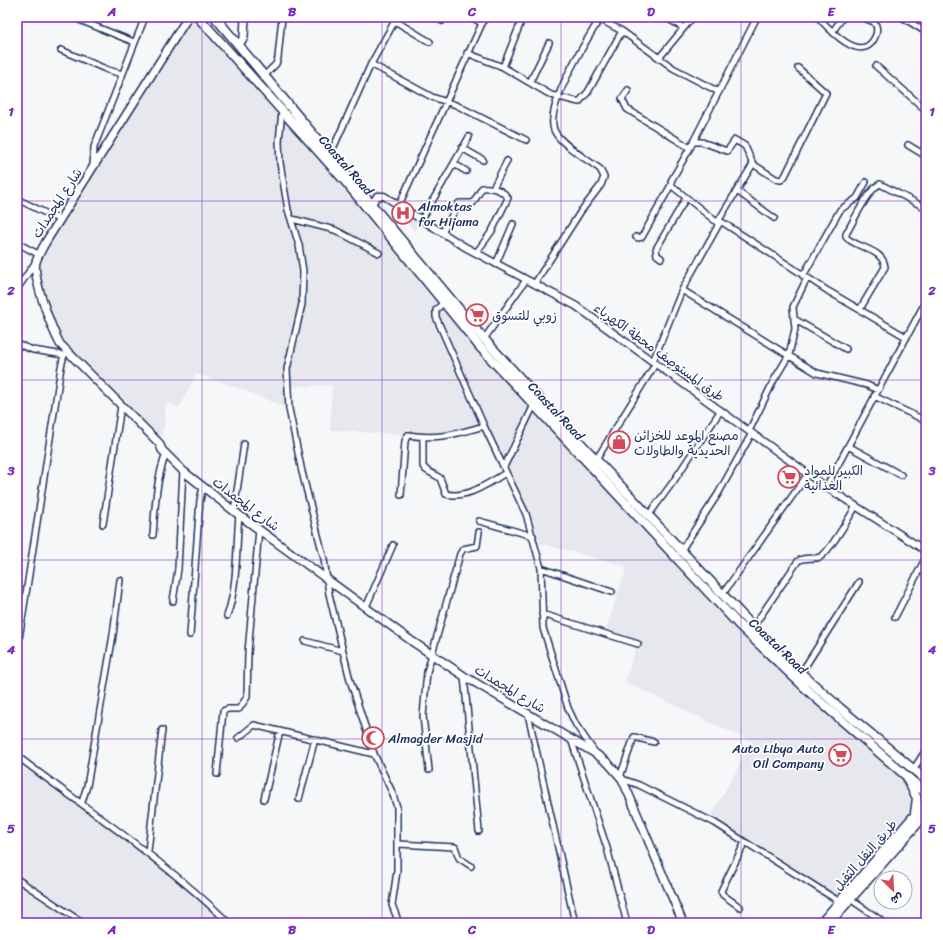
<svg xmlns="http://www.w3.org/2000/svg" width="943" height="940" viewBox="0 0 943 940" font-family="Sriracha,'Playpen Sans Arabic',sans-serif">
	<rect width="100%" height="100%" fill="#f6f7f9"/>
	<filter id="ink" filterUnits="userSpaceOnUse"><feTurbulence type="fractalNoise" baseFrequency=".025" numOctaves="2"/><feDisplacementMap in="SourceGraphic" scale="8" xChannelSelector="R" yChannelSelector="G"/><feConvolveMatrix kernelMatrix="1 2 1 2 8 2 1 2 1" color-interpolation-filters="sRGB"/></filter>
	<g filter="url(#ink)">
		<path fill="#e6e8ee" d="M 188,17 L 198,17 L 453,313 L 739,625 L 905,775 L 914,791 L 916,809 L 840,902 L 708,821 L 752,742 L 625,682 L 637,644 L 604,635 L 627,566 L 535,542 L 530,526 L 484,426 L 457,435 L 408,435 L 330,430 L 332,385 L 287,387 L 291,410 L 244,390 L 196,374 L 179,408 L 166,402 L 164,427 L 159,443 L 60,344 L 38,279 L 40,255 Z
			M 391,201 L 421,221 L 414,231 L 390,204 Z
			M 17,765 L 33,773 L 192,889 L 225,923 L 17,923 Z"/>
		<g fill="none" stroke-linecap="round" stroke-linejoin="round">
			<g stroke="#1b2f5e" stroke-width="8">
				<path id="minor" d="M 72,17 L 134,42
					M 435,17 L 442,21
					M 472,17 L 481,23
					M 665,17 L 684,28
					M 818,17 C 829,29 860,64 874,39 C 877,34 878,27 874,22 L 862,17
					M 902,17 L 926,32
					M 599,19 L 622,31 L 673,68 L 719,92
					M 395,21 L 430,42
					M 833,31 L 843,17
					M 61,50 L 108,70 L 122,74
					M 467,53 L 503,67 L 551,95 L 579,102 L 588,92 L 622,31
					M 659,58 L 693,17
					M 371,64 L 432,97 L 456,105 L 526,140
					M 876,66 L 926,110
					M 503,67 L 523,17
					M 265,75 L 276,64 L 278,58 L 282,17
					M 530,82 L 549,43
					M 628,90 L 622,99 L 627,109 L 690,148
					M 282,111 L 279,142 L 280,163 L 288,210 L 299,245 L 303,271 L 302,304 L 287,369 L 289,409 L 302,472 L 324,559 L 329,594 L 350,680 L 374,754 L 392,792 L 397,807 L 397,871 L 392,905 L 399,923
					M 693,142 L 702,142 L 727,151 L 735,140 L 745,146 L 753,164
					M 908,145 L 926,156
					M 462,148 L 483,160
					M 331,153 L 371,64 L 397,17
					M 454,164 L 466,171
					M 93,167 L 94,147 L 145,17
					M 493,188 L 507,161
					M 737,191 L 774,218
					M 17,199 L 60,220
					M 399,205 L 485,17
					M 292,219 L 335,230 L 379,253
					M 422,219 L 469,137
					M 717,223 L 753,164 L 776,179 L 781,180 L 785,176 L 826,93 L 798,68
					M 719,224 L 672,186 L 671,181 L 690,148 L 757,17
					M 443,231 L 459,203 L 473,203 L 482,188 C 492,187 502,189 508,198 L 492,231 L 476,253
					M 636,237 L 638,238 L 642,237 L 671,185
					M 17,243 L 40,255
					M 661,258 L 657,255 L 656,249 L 686,198
					M 496,264 L 513,224
					M 803,276 L 840,210 L 857,198 L 866,182
					M 535,283 L 581,211 L 601,185 L 604,177 L 600,169 C 588,160 562,145 555,132 C 542,109 588,38 601,17
					M 17,289 L 35,263
					M 682,290 L 817,373 L 867,385 L 878,390
					M 444,302 L 436,310 L 436,317 L 484,426 L 526,514 L 541,568 L 543,628 L 568,708 L 576,725 L 594,751
					M 860,309 L 885,267 C 883,248 855,248 846,237 L 846,234 C 853,222 869,188 880,184 L 926,208
					M 794,319 L 846,349
					M 484,339 L 526,280
					M 17,344 L 33,350 L 64,355
					M 653,361 L 682,290 L 719,224 L 722,222 L 828,291 L 906,337
					M 874,396 L 926,421
					M 749,431 L 774,380 L 789,355 L 795,329 L 793,307 L 807,278
					M 423,437 L 423,466 L 426,470 L 440,478 L 446,494 C 468,499 488,483 506,473
					M 848,446 L 901,475
					M 596,460 L 656,363
					M 504,467 L 534,405
					M 826,487 L 926,301
					M 401,495 L 405,441 L 408,435 C 438,440 456,434 484,426
					M 234,511 L 244,444
					M 648,516 L 673,482 L 721,410
					M 479,521 L 533,536
					M 103,524 L 121,406
					M 153,535 C 155,508 156,479 166,454
					M 680,552 L 718,494 L 752,433
					M 541,568 L 612,592
					M 722,595 L 808,474
					M 173,601 L 178,569 L 183,471
					M 366,607 L 393,545
					M 542,614 L 638,644
					M 227,616 C 238,585 236,548 239,515
					M 895,617 L 926,557
					M 753,627 L 798,561 C 805,556 813,560 820,557 C 829,553 850,516 856,506
					M 190,635 L 200,500 L 203,487
					M 305,641 L 343,651
					M 17,652 L 61,367 L 64,355 L 69,353
					M 801,673 L 859,582
					M 464,676 L 479,831
					M 528,714 L 575,923
					M 238,738 L 254,725 L 374,754
					M 571,739 L 607,848 L 627,923
					M 17,756 C 89,811 164,860 229,923
					M 429,770 L 423,716 L 427,672 L 460,554 L 463,549 L 477,546 L 479,532
					M 913,770 L 926,750
					M 217,774 L 223,711 L 228,709 L 239,709 L 247,697 L 248,652 L 259,529
					M 620,777 L 634,737 L 654,742
					M 622,779 L 639,785 L 715,823 L 840,902
					M 264,799 L 280,731
					M 299,799 L 315,739
					M 82,802 L 87,786 L 113,635 L 120,580
					M 398,844 L 455,847 L 459,858 L 471,866
					M 148,851 L 162,730
					M 17,879 L 83,923
					M 850,899 L 885,923
					M 740,907 L 723,895 L 721,891 L 745,842"/>
			</g>
			<g stroke="#1b2f5e" stroke-width="9">
				<path id="tertiary" d="M 372,204 L 377,196 L 384,196 L 465,247 L 576,306 L 826,487 L 926,551"/>
			</g>
			<g stroke="#1b2f5e" stroke-width="10">
				<path id="secondary" d="M 188,17 L 47,240 C 43,247 38,255 36,262 C 32,278 52,329 60,344 L 159,443 L 162,450 L 183,471 L 239,515 L 413,642 L 464,676 L 596,754 L 608,763 L 622,779 L 630,797 L 683,923
					M 239,45 L 244,37 L 245,17"/>
			</g>
			<g stroke="#1b2f5e" stroke-width="11">
				<path id="trunk" d="M 198,17 L 345,181 L 480,347 L 739,625 L 816,698 L 926,793
					M 215,17 L 484,339 L 539,399 L 772,647 L 840,708 L 926,780
					M 908,781 L 917,798 L 915,813
					M 821,923 L 926,802
					M 829,923 L 926,814"/>
			</g>
			<use href="#minor" stroke="#fff" stroke-width="5"/>
			<use href="#tertiary" stroke="#fff" stroke-width="6"/>
			<use href="#secondary" stroke="#fff" stroke-width="7"/>
			<use href="#trunk" stroke="#fff" stroke-width="8"/>
		</g>
	</g>
	<path fill="none" stroke="#7b2cbf" stroke-width="1" stroke-opacity="0.55" d="M 202,17 L 202,923M 382,17 L 382,923M 561,17 L 561,923M 741,17 L 741,923M 17,201 L 926,201M 17,380 L 926,380M 17,560 L 926,560M 17,739 L 926,739"/>
	<defs>
		<g id="hospital-ring" transform="scale(1.15)"><circle r="9.5" fill="#fff" stroke="#d1495b" stroke-width="1.5"/><path d="M-5-5h3v3.5h4V-5h3V5h-3V1.5h-4V5h-3Z" fill="#d1495b"/></g>
		<g id="supermarket-ring" transform="scale(1.15)"><circle r="9.5" fill="#fff" stroke="#d1495b" stroke-width="1.5"/><path d="M-6-5.5h2.5l.6 2H6L4.5 2H-2.5L-4.4-4H-6ZM-1.5 3.2a1.3 1.3 0 1 0 .1 0ZM3 3.2a1.3 1.3 0 1 0 .1 0Z" fill="#d1495b"/></g>
		<g id="shop-ring" transform="scale(1.15)"><circle r="9.5" fill="#fff" stroke="#d1495b" stroke-width="1.5"/><path d="M-5-2.5h2.3a2.7 3.5 0 0 1 5.4 0H5L5.5 6h-11ZM-1.5-2.5h3a1.5 2.3 0 0 0-3 0Z" fill="#d1495b"/></g>
		<g id="mosque-ring" transform="scale(1.15)"><circle r="9.5" fill="#fff" stroke="#d1495b" stroke-width="1.5"/><path d="M3.5-4.9A6 6 0 1 0 3.5 4.9A5 5 0 1 1 3.5-4.9Z" fill="#d1495b"/></g>
	</defs>
	<g fill-rule="evenodd">
		<use href="#hospital-ring" x="403" y="213"/>
		<use href="#supermarket-ring" x="477" y="315"/>
		<use href="#shop-ring" x="619" y="442"/>
		<use href="#supermarket-ring" x="789" y="477"/>
		<use href="#mosque-ring" x="373" y="738"/>
		<use href="#supermarket-ring" x="840" y="755"/>
	</g>
	<g text-anchor="middle" dominant-baseline="central" stroke-width="3.5" stroke-linejoin="round" paint-order="stroke">
		<g font-size="13" fill="#1b2f5e" stroke="#fff">
			<text transform="translate(346 165) rotate(49)">Coastal Road</text>
			<text transform="translate(57 203) rotate(-57)">شارع المجمدات</text>
			<text transform="translate(659 352) rotate(36)">طرق المستوصف محطة الكهرباء</text>
			<text transform="translate(556 411) rotate(47)">Coastal Road</text>
			<text transform="translate(246 504) rotate(37)">شارع المجمدات</text>
			<text transform="translate(778 646) rotate(44)">Coastal Road</text>
			<text transform="translate(510 689) rotate(31)">شارع المجمدات</text>
			<text transform="translate(865 855) rotate(-49)">طريق النقل الثقيل</text>
		</g>
		<g font-size="13" fill="#1b2f5e" stroke="#fff" text-anchor="start">
			<text x="418" y="206">Almoktas<tspan x="418" dy="15">for Hijama</tspan></text>
			<text x="492" y="315">زوبي للتسوق</text>
			<text x="634" y="435">مصنع الموعد للخزائن<tspan x="634" dy="15">الحديدية والطاولات</tspan></text>
			<text x="804" y="470">الكبير للمواد<tspan x="804" dy="15">الغذائية</tspan></text>
			<text x="388" y="738">Almagder Masjid</text>
			<text x="824" y="748" text-anchor="end">Auto Libya Auto<tspan x="824" dy="15">Oil Company</tspan></text>
		</g>
	</g>
	<rect width="943" height="940" fill="none" stroke="#fff" stroke-width="44"/>
	<g transform="translate(893 890) rotate(156)"><circle r="19" fill="#ffffff" stroke="#a4acbf"/>
	<path d="M0-3L7 15L0 10L-7 15Z" fill="#d1495b"/>
	<text y="-6" font-size="11" font-weight="bold" text-anchor="middle" fill="#1b2f5e">ش</text>
	</g>
	<rect x="22" y="22" width="899" height="896" fill="none" stroke="#7b2cbf" stroke-width="1.5"/>
	<g font-size="13" text-anchor="middle" font-weight="bold" fill="#7b2cbf">
		<text x="112" y="16">A</text>
		<text x="292" y="16">B</text>
		<text x="472" y="16">C</text>
		<text x="651" y="16">D</text>
		<text x="831" y="16">E</text>
		<text x="11" y="116">1</text>
		<text x="932" y="116">1</text>
		<text x="11" y="295">2</text>
		<text x="932" y="295">2</text>
		<text x="11" y="475">3</text>
		<text x="932" y="475">3</text>
		<text x="11" y="654">4</text>
		<text x="932" y="654">4</text>
		<text x="11" y="833">5</text>
		<text x="932" y="833">5</text>
		<text x="112" y="934">A</text>
		<text x="292" y="934">B</text>
		<text x="472" y="934">C</text>
		<text x="651" y="934">D</text>
		<text x="831" y="934">E</text>
	</g>
</svg>
